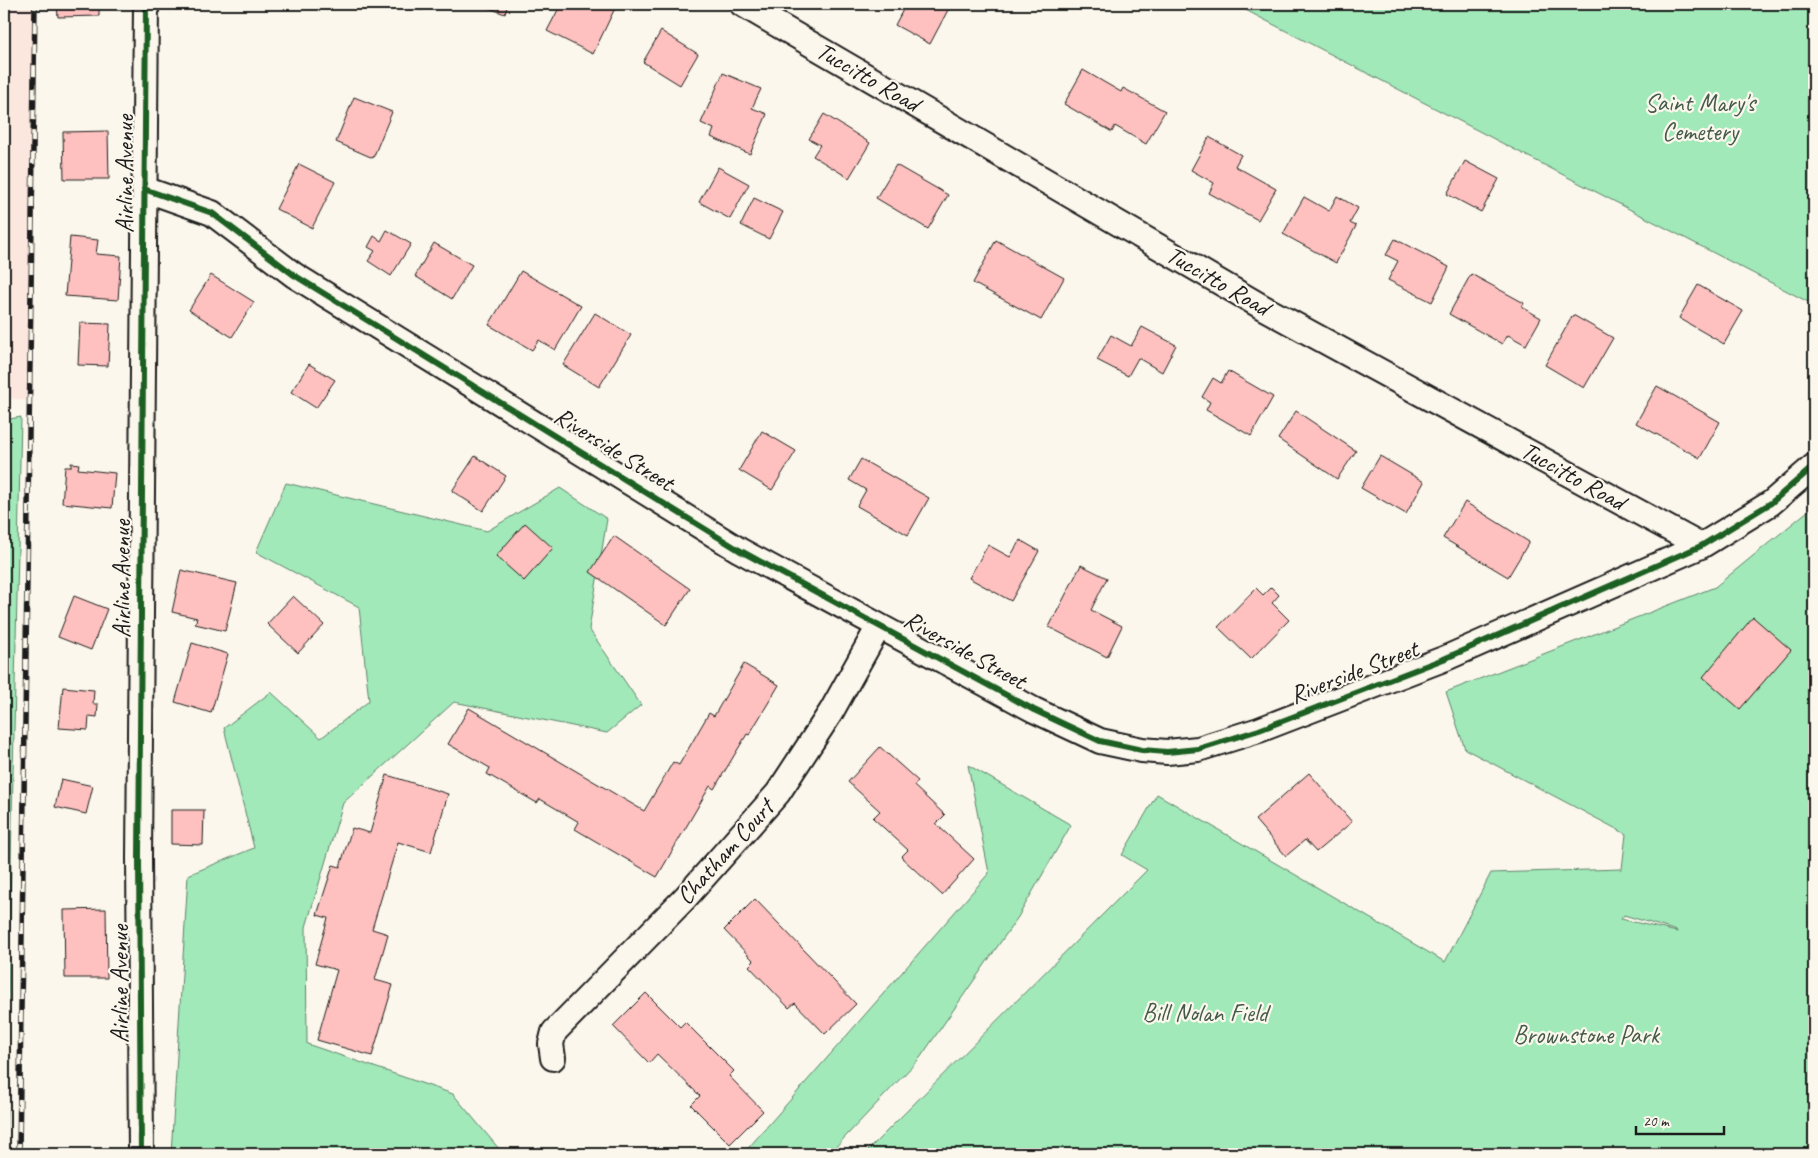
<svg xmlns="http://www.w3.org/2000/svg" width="1818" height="1158" viewBox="0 0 1818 1158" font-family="Caveat,sans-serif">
	<rect width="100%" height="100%" fill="#fbf7ec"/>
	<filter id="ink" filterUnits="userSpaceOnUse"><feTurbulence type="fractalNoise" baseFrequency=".02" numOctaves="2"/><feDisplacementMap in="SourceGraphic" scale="10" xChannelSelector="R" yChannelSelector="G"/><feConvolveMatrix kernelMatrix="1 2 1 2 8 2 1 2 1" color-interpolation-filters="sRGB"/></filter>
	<g filter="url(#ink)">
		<path fill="#fce7de" d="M 4,4 L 35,4 L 29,401 L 4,397 Z"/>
		<path fill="#a1e9b8" stroke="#5e826a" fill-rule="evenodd" d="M 1234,4 L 1814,4 L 1814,305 Z
			M 21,417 L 9,953 L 6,1154 L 4,1154 L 4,420 Z
			M 286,483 L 487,531 L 560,488 L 607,519 L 589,629 L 641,705 L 607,733 L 454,702 L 343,803 L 306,927 L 307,1044 L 453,1094 L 500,1150 L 500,1154 L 171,1154 L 188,875 L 254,848 L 224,728 L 271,692 L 321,738 L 369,701 L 359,607 L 256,552 Z
			M 1814,506 L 1814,1154 L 864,1154 L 1147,870 L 1122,855 L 1157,794 L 1445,962 L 1491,873 L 1622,869 L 1626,834 L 1465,749 L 1446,692 L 1715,587 ZM 1624,915 L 1677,931 L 1677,932 L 1621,919 Z
			M 968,765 L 1071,825 L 1018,917 L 920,1058 L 829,1154 L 743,1154 L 989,873 Z"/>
		<path fill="#fec1bf" stroke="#1c1c1c" d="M 57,4 L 99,4 L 99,16 L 58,17 Z
			M 371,4 L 426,4 L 423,10 L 371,6 Z
			M 478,4 L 508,4 L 505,14 Z
			M 561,4 L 613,4 L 616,6 L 593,54 L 547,31 Z
			M 906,4 L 942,4 L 949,8 L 930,44 L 895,25 Z
			M 661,31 L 698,54 L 680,85 L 643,62 Z
			M 1083,70 L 1121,92 L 1123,88 L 1165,111 L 1146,144 L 1115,126 L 1112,132 L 1064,104 Z
			M 723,73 L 761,89 L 752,108 L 767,114 L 750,154 L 711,137 L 714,129 L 701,123 Z
			M 354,97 L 392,112 L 373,158 L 336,142 Z
			M 824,114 L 870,143 L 849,178 L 813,156 L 820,145 L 809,139 Z
			M 108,131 L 109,179 L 64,179 L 63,132 Z
			M 1209,137 L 1241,155 L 1235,166 L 1276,189 L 1258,220 L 1209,193 L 1214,183 L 1191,170 Z
			M 1465,161 L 1499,179 L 1481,212 L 1447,194 Z
			M 299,164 L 335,182 L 312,228 L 276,209 Z
			M 896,165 L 948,195 L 928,229 L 876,198 Z
			M 718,167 L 749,184 L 730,219 L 699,202 Z
			M 1337,196 L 1358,208 L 1350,223 L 1356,226 L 1336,263 L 1283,234 L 1304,197 L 1329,211 Z
			M 754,198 L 783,212 L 769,239 L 741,225 Z
			M 387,230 L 411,244 L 391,276 L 368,261 L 375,251 L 368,247 L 374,236 L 381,241 Z
			M 70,237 L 98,240 L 96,254 L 121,256 L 118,300 L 65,296 Z
			M 1395,239 L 1449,267 L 1432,302 L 1388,280 L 1398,261 L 1386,255 Z
			M 996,240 L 1064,278 L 1041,320 L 973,283 Z
			M 434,243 L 472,265 L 452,299 L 415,276 Z
			M 521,271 L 581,306 L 555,350 L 539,340 L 532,350 L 489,325 Z
			M 1471,274 L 1524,303 L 1522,307 L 1541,318 L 1526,345 L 1508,335 L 1502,344 L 1449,314 Z
			M 211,275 L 254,302 L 232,337 L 189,310 Z
			M 1698,285 L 1743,311 L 1724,344 L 1679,318 Z
			M 595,313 L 631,335 L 599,387 L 563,365 Z
			M 1573,315 L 1613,338 L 1584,388 L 1545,365 Z
			M 80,323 L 110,324 L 108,366 L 78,365 Z
			M 1142,327 L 1176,345 L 1162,372 L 1138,358 L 1128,376 L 1097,360 L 1111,335 L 1131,346 Z
			M 309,364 L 335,380 L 316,408 L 291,392 Z
			M 1228,371 L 1273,397 L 1251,436 L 1206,410 L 1210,402 L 1202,397 L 1213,378 L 1221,383 Z
			M 1657,386 L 1720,422 L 1700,458 L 1636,423 Z
			M 1296,411 L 1356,451 L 1337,479 L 1278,439 Z
			M 762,431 L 796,451 L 772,490 L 739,470 Z
			M 475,456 L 506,476 L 483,511 L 452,491 Z
			M 1380,456 L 1424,482 L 1406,514 L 1361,488 Z
			M 861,459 L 929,498 L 908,535 L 857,506 L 866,490 L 849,480 Z
			M 71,463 L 79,464 L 78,469 L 115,473 L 112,508 L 62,503 L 65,467 L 71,467 Z
			M 1465,502 L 1529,542 L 1508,577 L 1443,538 Z
			M 525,523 L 553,548 L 524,581 L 496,556 Z
			M 614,536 L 690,589 L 666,625 L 590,572 Z
			M 1020,540 L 1039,551 L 1011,601 L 969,578 L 988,545 L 1010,557 Z
			M 1081,565 L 1107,578 L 1091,610 L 1122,626 L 1107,657 L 1049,627 Z
			M 181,570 L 237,583 L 225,631 L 195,624 L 197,618 L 172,612 Z
			M 1271,587 L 1279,595 L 1272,603 L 1289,620 L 1251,659 L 1218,627 L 1256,588 L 1263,595 Z
			M 74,596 L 107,609 L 91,650 L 58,637 Z
			M 293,596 L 324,625 L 298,653 L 267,624 Z
			M 1753,617 L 1791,650 L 1740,709 L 1703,677 Z
			M 192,643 L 228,654 L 211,713 L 175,702 Z
			M 744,664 L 779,685 L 749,735 L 747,734 L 714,789 L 710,786 L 657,877 L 575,829 L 579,822 L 540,799 L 537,803 L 487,774 L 490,768 L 448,744 L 469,708 L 644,811 L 673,762 L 679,765 L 709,713 L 714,716 Z
			M 63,687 L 94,690 L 93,704 L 98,704 L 97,717 L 89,716 L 88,730 L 59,728 Z
			M 880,747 L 918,781 L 914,786 L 945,815 L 936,824 L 974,859 L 942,895 L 901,857 L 908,850 L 873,818 L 880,811 L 848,782 Z
			M 1309,773 L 1352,822 L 1316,852 L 1305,840 L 1286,856 L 1255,820 Z
			M 387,775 L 448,794 L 431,852 L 398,842 L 372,929 L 388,934 L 375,980 L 393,985 L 372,1056 L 317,1040 L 337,970 L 315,964 L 328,918 L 317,915 L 333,865 L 340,867 L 352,828 L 370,833 Z
			M 61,779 L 93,786 L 86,814 L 55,807 Z
			M 171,810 L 204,810 L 203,845 L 171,844 Z
			M 755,899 L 856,1004 L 825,1034 L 795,1003 L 789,1008 L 749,966 L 754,961 L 724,930 Z
			M 106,909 L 107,978 L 65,978 L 64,910 Z
			M 646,993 L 680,1027 L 685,1022 L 734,1071 L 729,1076 L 763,1111 L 730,1144 L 691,1105 L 700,1096 L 657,1054 L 649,1063 L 613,1026 Z
			M 539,1147 L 546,1154 L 532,1154 Z"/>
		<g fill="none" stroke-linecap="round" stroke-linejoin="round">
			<g stroke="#1c1c1c" stroke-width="28">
				<path id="minor" d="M 742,4 L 1264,308 L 1701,546
					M 144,189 L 212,213 L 294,275 L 739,550 L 1034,710 L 1100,741 L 1142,750 L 1167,752 L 1198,749 L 1259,730 L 1446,658 L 1701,546 L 1771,503 L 1814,466
					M 553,1058 L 551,1044 L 554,1032 L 685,898 L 778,793 L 831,712 L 879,626
					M 141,1154 L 139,857 L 146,4"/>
			</g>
			<use href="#minor" stroke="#fbf7ec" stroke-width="24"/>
			<g stroke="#1c1c1c" stroke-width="5.5">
				<path id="rail" d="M 19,1154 L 35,4"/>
			</g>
			<use href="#rail" stroke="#fbf7ec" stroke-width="4" stroke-dasharray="11" stroke-linecap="butt"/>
			<g stroke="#fbf7ec" stroke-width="9">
				<path id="cycleway" d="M 144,189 L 212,213 L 294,275 L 739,550 L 1034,710 L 1100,741 L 1142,750 L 1167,752 L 1198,749 L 1259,730 L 1446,658 L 1701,546 L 1771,503 L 1814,466
					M 141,1154 L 139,857 L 146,4"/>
			</g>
			<use href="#cycleway" stroke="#1b5e20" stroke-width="6"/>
		</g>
	</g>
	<g text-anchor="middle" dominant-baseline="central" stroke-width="4.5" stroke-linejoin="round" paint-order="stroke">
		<g font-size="25" fill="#1c1c1c" stroke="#fbf7ec">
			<text transform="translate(868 77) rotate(30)">Tuccitto Road</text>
			<text transform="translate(125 174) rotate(-90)">Airline Avenue</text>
			<text transform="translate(1218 281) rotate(30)">Tuccitto Road</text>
			<text transform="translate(614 449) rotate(32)">Riverside Street</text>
			<text transform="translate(1573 476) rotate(29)">Tuccitto Road</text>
			<text transform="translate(122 579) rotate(-90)">Airline Avenue</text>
			<text transform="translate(965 650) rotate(29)">Riverside Street</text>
			<text transform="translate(1354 672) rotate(-21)">Riverside Street</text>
			<text transform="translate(725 852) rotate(-48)">Chatham Court</text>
			<text transform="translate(120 984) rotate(-90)">Airline Avenue</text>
		</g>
		<g font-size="25" fill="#445a4b" stroke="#fbf7ec">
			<text x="1700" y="103">Saint Mary's<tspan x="1700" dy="29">Cemetery</tspan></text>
			<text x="1205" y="1013">Bill Nolan Field</text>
			<text x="1586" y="1035">Brownstone Park</text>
		</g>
	</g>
	<rect width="1818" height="1158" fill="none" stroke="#fbf7ec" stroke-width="20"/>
	<rect x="10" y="10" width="1798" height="1138" fill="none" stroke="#1c1c1c" stroke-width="2" filter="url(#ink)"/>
	<path d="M1636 1126v8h88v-8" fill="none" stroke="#1c1c1c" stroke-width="2.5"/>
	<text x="1643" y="1126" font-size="15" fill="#1c1c1c" stroke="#fbf7ec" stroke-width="4" paint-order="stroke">20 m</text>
</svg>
